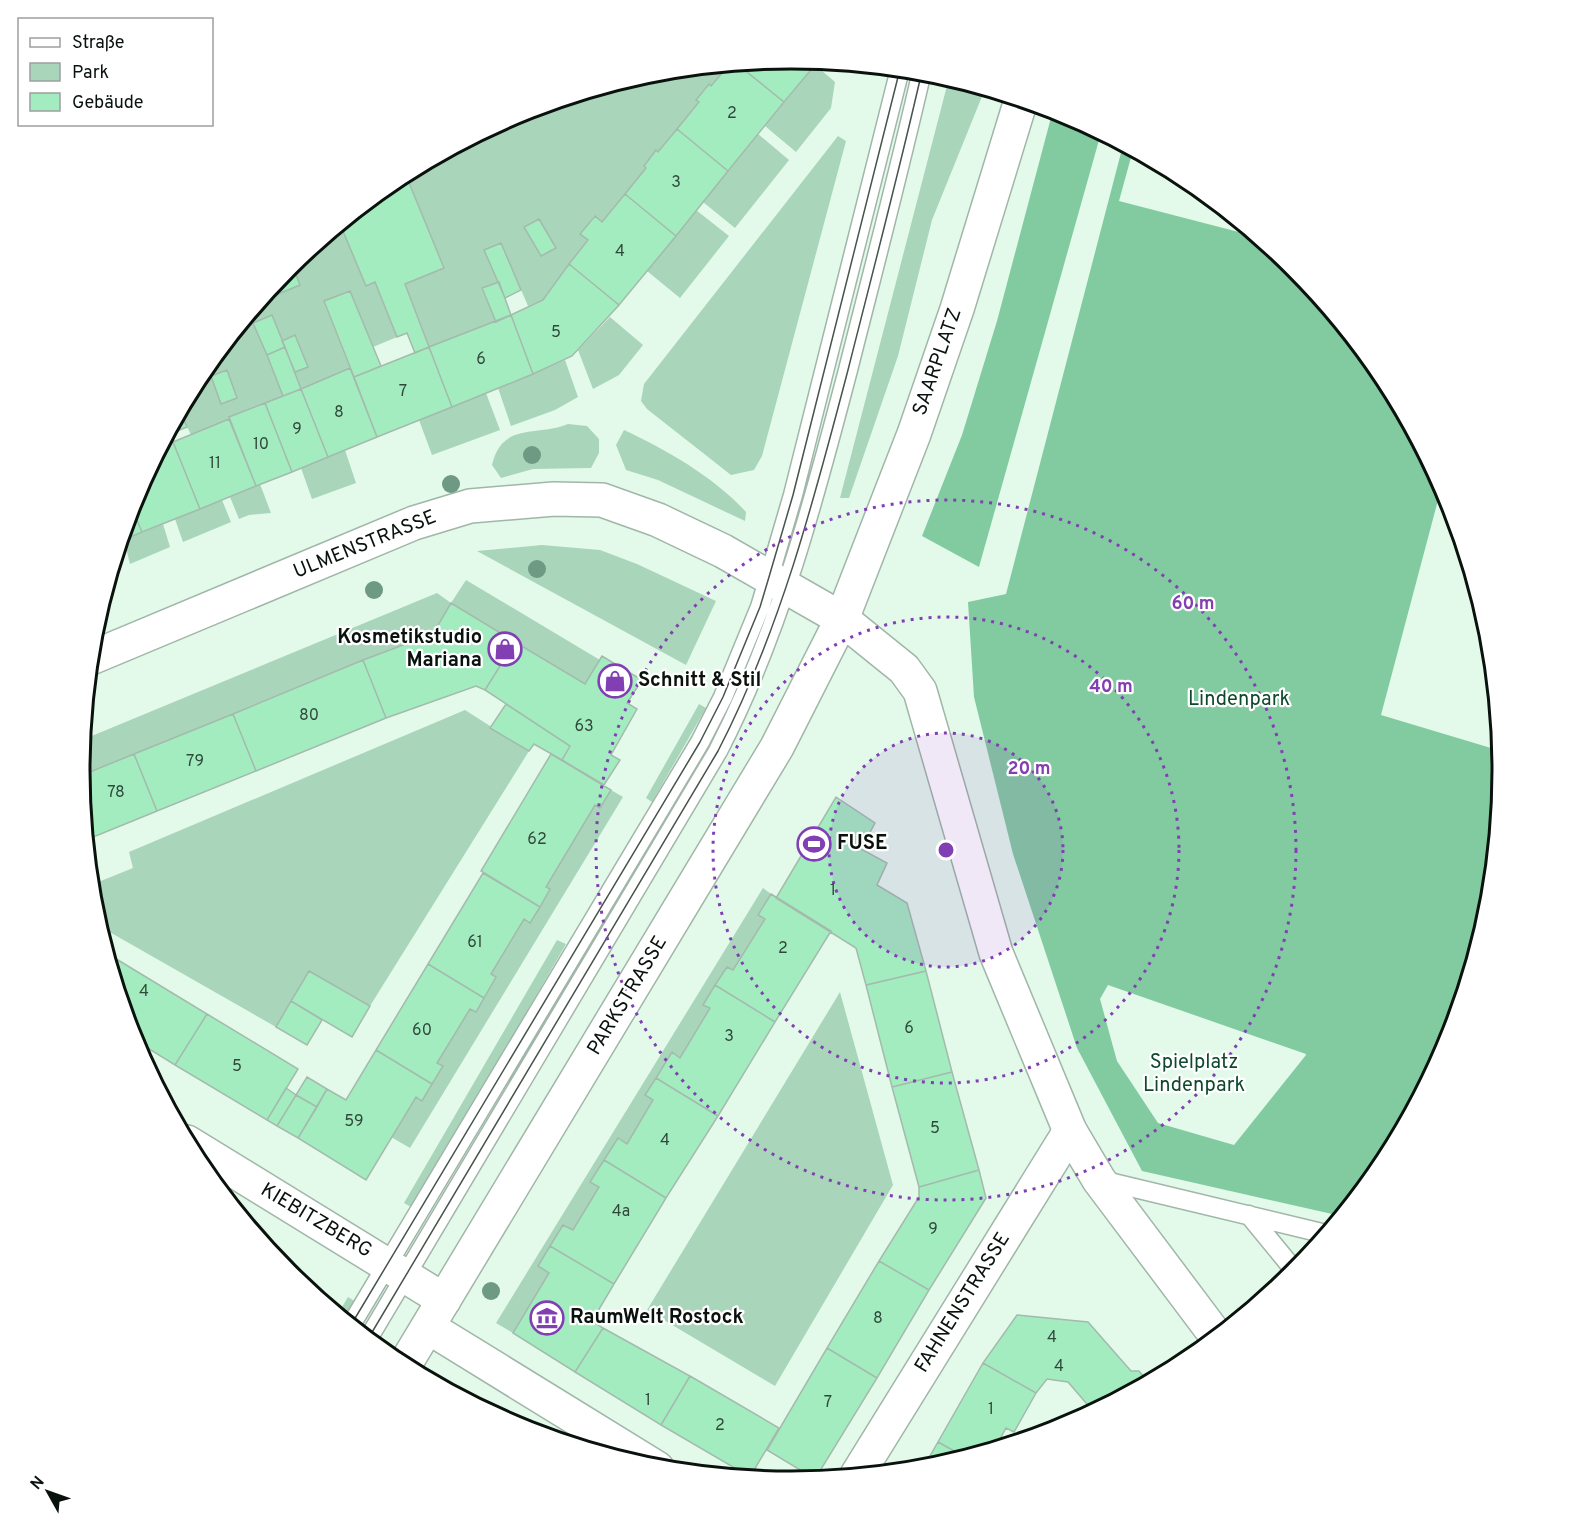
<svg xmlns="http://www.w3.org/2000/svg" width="1582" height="1540" viewBox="0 0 1582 1540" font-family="Overpass,sans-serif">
	<rect width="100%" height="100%" fill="#e3faeb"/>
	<path fill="#a9d5ba" d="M 729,65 L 711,86 L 709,84 L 696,100 L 699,102 L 658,152 L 655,151 L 644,165 L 646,168 L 602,222 L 594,216 L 581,234 L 588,240 L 543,300 L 528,306 L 501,243 L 485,250 L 499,282 L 482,289 L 496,322 L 429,347 L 405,284 L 444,267 L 405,173 L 519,113 L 653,72 Z
		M 815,65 L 835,82 L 831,108 L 796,152 L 765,126 Z
		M 949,78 L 985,89 L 932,220 L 898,356 L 849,498 L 840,498 Z
		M 758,134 L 789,160 L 735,228 L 703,202 Z
		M 838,136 L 846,141 L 762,456 L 754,470 L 731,475 L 647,409 L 641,401 L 644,384 Z
		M 696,210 L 729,236 L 680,298 L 647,271 Z
		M 340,224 L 366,285 L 375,282 L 397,337 L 373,347 L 350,291 L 324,302 L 350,368 L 191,435 L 180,411 L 200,374 L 288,267 Z
		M 610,317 L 643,345 L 619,375 L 593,389 L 578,350 Z
		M 565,360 L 578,397 L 555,410 L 511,426 L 498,388 Z
		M 486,393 L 500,430 L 432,455 L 419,420 Z
		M 568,424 L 587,426 L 599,439 L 599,453 L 591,468 L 533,469 L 501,478 L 492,465 C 502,421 538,437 568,424 Z
		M 624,430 C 667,450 714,477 746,512 L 745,521 L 658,480 L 626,470 L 616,445 Z
		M 345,450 L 356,483 L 312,499 L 301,468 Z
		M 260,484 L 271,513 L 249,515 L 239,519 L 230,497 Z
		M 222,500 L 231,522 L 183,542 L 175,519 Z
		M 163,524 L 170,547 L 130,564 L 124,540 Z
		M 542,545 L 600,550 L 637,564 L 716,601 L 686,665 L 477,551 Z
		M 466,580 L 600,660 L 585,684 L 451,603 L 433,634 L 80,776 L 82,740 L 437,593 L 451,603 Z
		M 699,704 L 706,708 L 652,802 L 646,798 Z
		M 465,710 L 529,751 L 370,1006 L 309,971 L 276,1027 L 99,926 L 91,885 L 133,868 L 129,852 Z
		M 611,790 L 623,797 L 410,1148 L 391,1137 L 416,1097 L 422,1100 L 442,1067 L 437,1063 L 470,1009 L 476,1011 L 496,977 L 491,974 L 524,919 L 530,922 L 550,890 L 546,887 L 595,805 L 600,808 Z
		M 763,888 L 771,894 L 758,914 L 765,919 L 733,970 L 727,967 L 704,1004 L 710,1008 L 680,1058 L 672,1053 L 646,1095 L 653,1100 L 627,1144 L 618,1138 L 591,1182 L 599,1187 L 573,1230 L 550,1246 L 538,1266 L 549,1273 L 513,1333 L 496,1323 Z
		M 557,940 L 566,944 L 413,1208 L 404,1203 Z
		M 840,992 L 893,1185 L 775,1386 L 647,1310 Z
		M 348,1297 L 356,1302 L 345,1320 L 338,1314 Z"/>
	<path fill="#82cba1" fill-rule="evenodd" d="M 1053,110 L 1101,133 L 979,567 L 922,536 L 962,435 L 997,321 Z
		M 1123,145 L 1133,150 L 1119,201 L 1258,237 L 1294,267 L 1383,375 L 1442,485 L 1381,715 L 1501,751 L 1502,770 L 1489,909 L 1448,1043 L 1382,1166 L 1341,1216 L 1142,1171 L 1077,1048 L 1013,854 L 974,697 L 968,602 L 1006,594 ZM 1108,985 L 1306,1054 L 1306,1055 L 1234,1145 L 1158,1123 L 1117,1061 L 1100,999 Z"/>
	<path fill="#a2ecc0" stroke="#a4baac" stroke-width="1.5" d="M 791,59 L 811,60 L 815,65 L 784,102 L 737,64 Z
		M 737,64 L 784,102 L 728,171 L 677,129 L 699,102 L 696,100 L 709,84 L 711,86 L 729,65 Z
		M 677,129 L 728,171 L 676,236 L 625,194 L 646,168 L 644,166 L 656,150 L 658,152 Z
		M 405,173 L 444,268 L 405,284 L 429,347 L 415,353 L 407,333 L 397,337 L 375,282 L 366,286 L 340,224 Z
		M 625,194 L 676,236 L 619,305 L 569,264 L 588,240 L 580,234 L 595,216 L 602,222 Z
		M 539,219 L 556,248 L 541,256 L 524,227 Z
		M 501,243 L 521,290 L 505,298 L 484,250 Z
		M 292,264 L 300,285 L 264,300 L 263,298 Z
		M 569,264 L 619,305 L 572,356 L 533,374 L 511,315 L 543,300 Z
		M 499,282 L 511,315 L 496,322 L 482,288 Z
		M 350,291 L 381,366 L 354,377 L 324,301 Z
		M 272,315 L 285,347 L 267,355 L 253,323 Z
		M 511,315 L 533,374 L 452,407 L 429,347 Z
		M 295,335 L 308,367 L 295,372 L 282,341 Z
		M 285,347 L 301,389 L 283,396 L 267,355 Z
		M 429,347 L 452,407 L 377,437 L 354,377 Z
		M 350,368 L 377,437 L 328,457 L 301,389 Z
		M 227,370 L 237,398 L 221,404 L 211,376 Z
		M 301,389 L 328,457 L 292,472 L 265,403 Z
		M 265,403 L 292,472 L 256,486 L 229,417 Z
		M 180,411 L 187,427 L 169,434 L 168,433 Z
		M 229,419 L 256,486 L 200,509 L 173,442 Z
		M 173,442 L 200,509 L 142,532 L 131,506 L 134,497 L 161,447 Z
		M 131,506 L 142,532 L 121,541 Z
		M 451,603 L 515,642 L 485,690 L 476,686 L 386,718 L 363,660 L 433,634 Z
		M 515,642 L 585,684 L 602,656 L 642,680 L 627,703 L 637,709 L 611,755 L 620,760 L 604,785 L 562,760 L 570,746 L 485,690 Z
		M 363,660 L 386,718 L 256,771 L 233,714 Z
		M 506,704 L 570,746 L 562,760 L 534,744 L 529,751 L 490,728 Z
		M 233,714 L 256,771 L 157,811 L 134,754 Z
		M 134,754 L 157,811 L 86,840 L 80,776 Z
		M 551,754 L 611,790 L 600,808 L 595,805 L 546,887 L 550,889 L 540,907 L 481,871 Z
		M 836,797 L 875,823 L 861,849 L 887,863 L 877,885 L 907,903 L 926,971 L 866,985 L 856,948 L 776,898 Z
		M 483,873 L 540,907 L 530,923 L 524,919 L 491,974 L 496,977 L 484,998 L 428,964 Z
		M 771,894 L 831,931 L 775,1022 L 715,985 L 727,967 L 733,970 L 765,919 L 758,915 Z
		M 107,953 L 118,960 L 112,970 Z
		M 118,960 L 207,1014 L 175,1065 L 133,1039 L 112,970 Z
		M 428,964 L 484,998 L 476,1012 L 470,1009 L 437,1063 L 443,1066 L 432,1084 L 376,1050 Z
		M 309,971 L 370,1006 L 352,1037 L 291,1001 Z
		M 926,971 L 952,1072 L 892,1087 L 866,985 Z
		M 715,985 L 775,1022 L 718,1116 L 656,1078 L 672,1052 L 680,1058 L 710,1008 L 703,1005 Z
		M 291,1001 L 322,1020 L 307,1045 L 276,1027 Z
		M 207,1014 L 298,1069 L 267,1120 L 175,1065 Z
		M 376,1050 L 432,1084 L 422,1101 L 416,1097 L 366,1180 L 298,1138 L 327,1089 L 346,1100 Z
		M 952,1072 L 979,1170 L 919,1187 L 892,1087 Z
		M 307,1077 L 327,1089 L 317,1107 L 296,1095 Z
		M 656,1078 L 718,1116 L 666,1198 L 604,1160 L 618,1138 L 627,1144 L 653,1100 L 645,1095 Z
		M 286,1088 L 296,1095 L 277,1126 L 267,1120 Z
		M 296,1095 L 317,1107 L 298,1138 L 277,1126 Z
		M 604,1160 L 666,1198 L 614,1284 L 550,1246 L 563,1225 L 573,1230 L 599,1187 L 590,1182 Z
		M 979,1170 L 986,1198 L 929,1290 L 879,1261 L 919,1197 L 919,1187 Z
		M 550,1246 L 614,1284 L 592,1321 L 603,1328 L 575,1372 L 513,1333 L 549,1273 L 538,1266 Z
		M 879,1261 L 929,1290 L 877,1378 L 827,1348 Z
		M 281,1265 L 306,1280 L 303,1285 L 288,1273 Z
		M 1017,1315 L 1088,1322 L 1131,1371 L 1139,1371 L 1148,1382 L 1093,1411 L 1068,1382 L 1047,1379 L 1036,1393 L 983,1363 Z
		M 603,1328 L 690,1376 L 661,1425 L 575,1372 Z
		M 827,1348 L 877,1378 L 815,1479 L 767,1450 Z
		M 983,1363 L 1036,1393 L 1014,1432 L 1006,1428 L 995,1448 L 965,1457 L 938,1442 Z
		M 690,1376 L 779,1428 L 750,1477 L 661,1425 Z
		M 938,1442 L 965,1457 L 923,1468 Z"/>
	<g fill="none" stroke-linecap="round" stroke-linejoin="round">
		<g stroke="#a0b6a8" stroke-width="21">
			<path id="lane" d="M 1101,1180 L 1326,1234
				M 1249,1215 L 1290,1265
				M 351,1325 L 700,742 L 723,697 L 760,607 L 769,577 L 793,495 L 900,69
				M 368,1339 L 718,751 C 780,631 814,500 848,370 C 873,271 899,172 922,71"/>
		</g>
		<g stroke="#a0b6a8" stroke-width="36">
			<path id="street" d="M 91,658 L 414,523 L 470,506 L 554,499 L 602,500 L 658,520 L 723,551 L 842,619
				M 187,1142 L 444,1300
				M 428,1327 L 657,1468
				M 857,1475 L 1070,1131"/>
		</g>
		<g stroke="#a0b6a8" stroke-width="36">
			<path id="secondary" d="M 842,619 L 904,669 L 920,691 L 996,953 L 1070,1131 L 1099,1180 L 1217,1337
				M 404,1366 L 777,747 L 842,619 L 914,434 L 957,309 L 1021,100"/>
		</g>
		<use href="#lane" stroke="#fff" stroke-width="18"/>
		<use href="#street" stroke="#fff" stroke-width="33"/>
		<use href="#secondary" stroke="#fff" stroke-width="33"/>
		<path stroke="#47534c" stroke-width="1.5" d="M 351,1325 L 700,742 L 723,697 L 760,607 L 769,577 L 793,495 L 900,69
			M 368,1339 L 718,751 C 780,631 814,500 848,370 C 873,271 899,172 922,71"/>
	</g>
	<g fill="#6e9982">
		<circle cx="532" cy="455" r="9"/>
		<circle cx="451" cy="484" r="9"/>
		<circle cx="537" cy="569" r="9"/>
		<circle cx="374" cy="590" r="9"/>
		<circle cx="491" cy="1291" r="9"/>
	</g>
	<circle cx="946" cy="850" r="117" fill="#823fb3" fill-opacity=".12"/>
	<g fill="none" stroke="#823fb3" stroke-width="3" stroke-dasharray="3 6">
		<circle cx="946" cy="850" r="117"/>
		<circle cx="946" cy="850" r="233"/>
		<circle cx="946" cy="850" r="350"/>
	</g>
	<defs>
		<g id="shop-ring" transform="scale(1.725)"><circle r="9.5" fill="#fff" stroke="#823fb3" stroke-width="1.5"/><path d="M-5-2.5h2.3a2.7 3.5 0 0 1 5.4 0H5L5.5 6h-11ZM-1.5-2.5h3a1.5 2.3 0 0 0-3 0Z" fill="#823fb3"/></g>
		<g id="stadium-ring" transform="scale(1.725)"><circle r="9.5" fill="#fff" stroke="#823fb3" stroke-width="1.5"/><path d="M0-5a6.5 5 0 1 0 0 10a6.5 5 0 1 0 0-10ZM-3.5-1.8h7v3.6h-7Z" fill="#823fb3"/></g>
		<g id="museum-ring" transform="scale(1.725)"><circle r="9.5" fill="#fff" stroke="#823fb3" stroke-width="1.5"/><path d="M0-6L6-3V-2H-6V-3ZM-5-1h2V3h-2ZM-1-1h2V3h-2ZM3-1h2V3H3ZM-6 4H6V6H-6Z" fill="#823fb3"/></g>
	</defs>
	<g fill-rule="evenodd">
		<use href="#shop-ring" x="505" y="649"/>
		<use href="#shop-ring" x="615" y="681"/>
		<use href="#stadium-ring" x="814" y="844"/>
		<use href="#museum-ring" x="547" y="1318"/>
	</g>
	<g text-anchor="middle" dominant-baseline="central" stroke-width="4.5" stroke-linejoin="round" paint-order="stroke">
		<g font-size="16" fill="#30483a">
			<text x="732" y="114">2</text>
			<text x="676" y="183">3</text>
			<text x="620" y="252">4</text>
			<text x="556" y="333">5</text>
			<text x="481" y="360">6</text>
			<text x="403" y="392">7</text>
			<text x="339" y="413">8</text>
			<text x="297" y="430">9</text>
			<text x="261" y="445">10</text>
			<text x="215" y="464">11</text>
			<text x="309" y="716">80</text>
			<text x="584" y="727">63</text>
			<text x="195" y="762">79</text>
			<text x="116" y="793">78</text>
			<text x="537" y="840">62</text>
			<text x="833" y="891">1</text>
			<text x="475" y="943">61</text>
			<text x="783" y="949">2</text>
			<text x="144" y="992">4</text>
			<text x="909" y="1029">6</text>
			<text x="422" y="1031">60</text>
			<text x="729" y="1037">3</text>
			<text x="237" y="1067">5</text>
			<text x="354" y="1122">59</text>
			<text x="935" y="1129">5</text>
			<text x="665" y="1141">4</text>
			<text x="621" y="1212">4a</text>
			<text x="933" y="1230">9</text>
			<text x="878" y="1319">8</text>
			<text x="1052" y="1338">4</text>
			<text x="1059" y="1367">4</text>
			<text x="648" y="1401">1</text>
			<text x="828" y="1403">7</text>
			<text x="991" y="1410">1</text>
			<text x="720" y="1426">2</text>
		</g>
		<g font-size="20" fill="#0a120d" stroke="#fff">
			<text transform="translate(938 362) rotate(-71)">SAARPLATZ</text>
			<text transform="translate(365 545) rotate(-22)">ULMENSTRASSE</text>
			<text transform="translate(628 996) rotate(-59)">PARKSTRASSE</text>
			<text transform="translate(316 1221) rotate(31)">KIEBITZBERG</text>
			<text transform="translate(963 1303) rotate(-58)">FAHNENSTRASSE</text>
		</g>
		<g font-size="20" font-weight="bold" fill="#0a120d" stroke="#fff" text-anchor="start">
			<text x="482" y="638" text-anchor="end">Kosmetikstudio<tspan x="482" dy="23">Mariana</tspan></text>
			<text x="638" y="681">Schnitt &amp; Stil</text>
			<text x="837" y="844">FUSE</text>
			<text x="570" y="1318">RaumWelt Rostock</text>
		</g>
		<g font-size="20" fill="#0f492d" stroke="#fff">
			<text x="1239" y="700">Lindenpark</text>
			<text x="1194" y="1063">Spielplatz<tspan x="1194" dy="23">Lindenpark</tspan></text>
		</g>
	</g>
	<path d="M0 0H1582V1540H0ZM90 770a701 701 0 1 1 1402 0a701 701 0 1 1-1402 0Z" fill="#fff" fill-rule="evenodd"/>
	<path fill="none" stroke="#0a120d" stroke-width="3" d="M90 770a701 701 0 1 1 1402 0a701 701 0 1 1-1402 0Z"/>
	<circle cx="946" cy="850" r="9" fill="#823fb3" stroke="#fff" stroke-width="3"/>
	<g font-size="18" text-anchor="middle" font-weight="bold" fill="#823fb3" stroke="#fff" stroke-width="4.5" stroke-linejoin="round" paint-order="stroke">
		<text x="1193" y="609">60 m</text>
		<text x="1111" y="692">40 m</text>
		<text x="1029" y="774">20 m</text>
	</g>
	<rect x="18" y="18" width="195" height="108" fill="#ffffff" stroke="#9da09e" stroke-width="1.5"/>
	<rect x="30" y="38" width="30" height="9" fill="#ffffff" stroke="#9da09e" stroke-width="1.5"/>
	<text x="72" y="48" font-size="18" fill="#0a120d">Straße</text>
	<rect x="30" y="63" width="30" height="18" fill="#a9d5ba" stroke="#9da09e" stroke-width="1.5"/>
	<text x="72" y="78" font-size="18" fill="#0a120d">Park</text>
	<rect x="30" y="93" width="30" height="18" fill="#a2ecc0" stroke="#9da09e" stroke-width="1.5"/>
	<text x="72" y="108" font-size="18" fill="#0a120d">Gebäude</text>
	<g transform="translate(48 1492) rotate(310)" stroke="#ffffff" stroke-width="4.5" paint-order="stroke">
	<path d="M0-4.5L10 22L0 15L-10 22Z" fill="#0a120d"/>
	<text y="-9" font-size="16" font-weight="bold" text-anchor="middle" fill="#0a120d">N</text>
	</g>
</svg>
